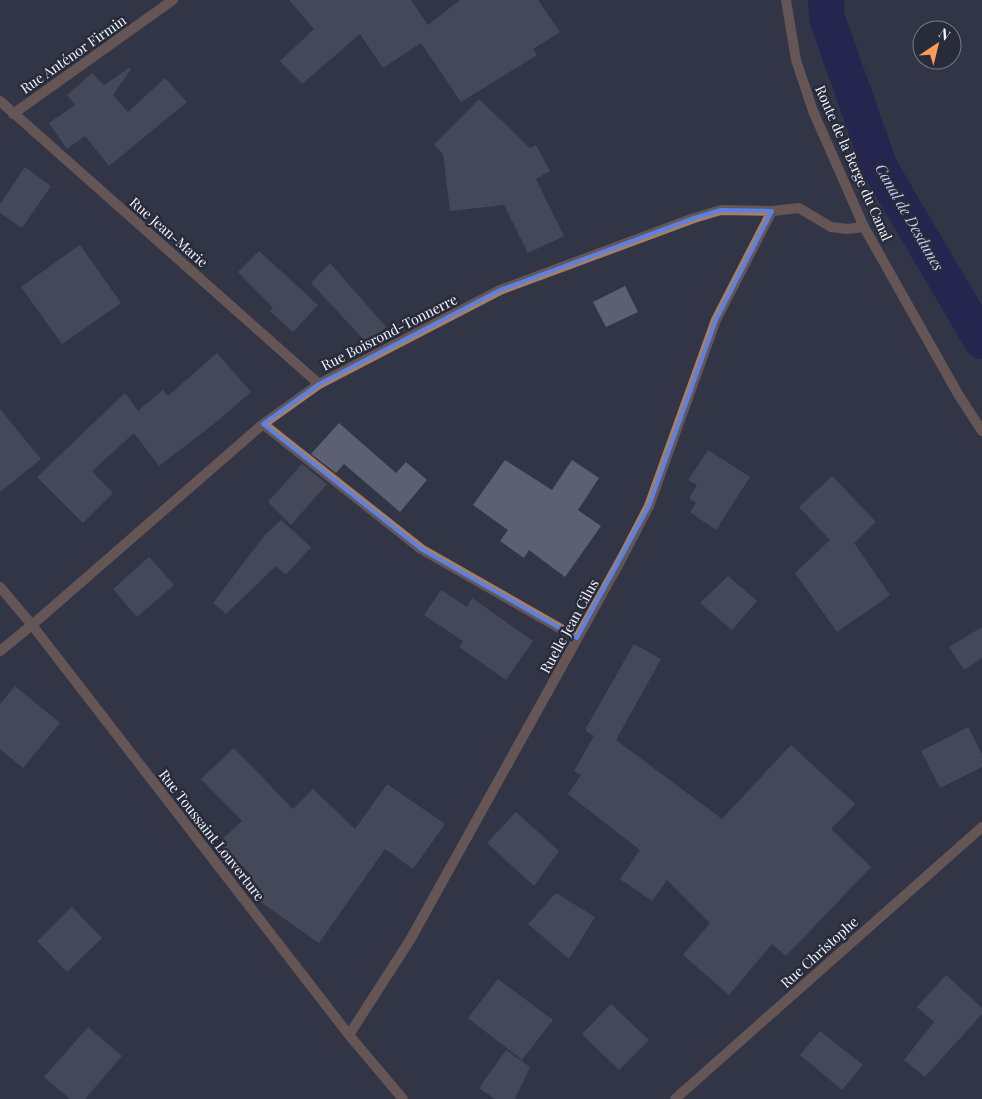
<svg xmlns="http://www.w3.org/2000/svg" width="982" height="1099" viewBox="0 0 982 1099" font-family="'Playfair Display',serif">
	<rect width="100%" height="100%" fill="#323545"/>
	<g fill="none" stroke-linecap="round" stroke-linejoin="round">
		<path stroke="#19135e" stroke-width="36" d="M 826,0 L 827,18 L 880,168 L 982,341"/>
	</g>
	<path fill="#5d6072" d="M 289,0 L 411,0 L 428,25 L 460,0 L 538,0 L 560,32 L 533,49 L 537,55 L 461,102 L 421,43 L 383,68 L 360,34 L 302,84 L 280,61 L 314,29 Z
		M 129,68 L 131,69 L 113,95 L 128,112 L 165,78 L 187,102 L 109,166 L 85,136 L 67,149 L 49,123 L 75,105 L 67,95 L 92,73 L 104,85 Z
		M 479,99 L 530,148 L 536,145 L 550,171 L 536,179 L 564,236 L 528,253 L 504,205 L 450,211 L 443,154 L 434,145 Z
		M 25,167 L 51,186 L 22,228 L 0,213 L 0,204 Z
		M 80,245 L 121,303 L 62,344 L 21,287 Z
		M 259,251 L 318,305 L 293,332 L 270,311 L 273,308 L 238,272 Z
		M 330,263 L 386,327 L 367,343 L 311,283 Z
		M 625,286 L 638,312 L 606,327 L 593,302 Z
		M 217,353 L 251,392 L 215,423 L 159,466 L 134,433 L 92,471 L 113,493 L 83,523 L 37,477 L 125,393 L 138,411 L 163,390 L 168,396 Z
		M 0,409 L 41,459 L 0,492 Z
		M 339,423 L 396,473 L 406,462 L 427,480 L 400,512 L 344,464 L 336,473 L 311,454 Z
		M 708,450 L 750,477 L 716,530 L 690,512 L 696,503 L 689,498 L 697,485 L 688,480 Z
		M 505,460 L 552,490 L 572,460 L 599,478 L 578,510 L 601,526 L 565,577 L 529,550 L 524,558 L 500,541 L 508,530 L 473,505 Z
		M 302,464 L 327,484 L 291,525 L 268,502 Z
		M 832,476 L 876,522 L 854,543 L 890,595 L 837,632 L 795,573 L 830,540 L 799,507 Z
		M 281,520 L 311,547 L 286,575 L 276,566 L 226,614 L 213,603 L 264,536 Z
		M 149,557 L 174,585 L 137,617 L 113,589 Z
		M 728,576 L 757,601 L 732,630 L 700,603 Z
		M 441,590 L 467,607 L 472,598 L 533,641 L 506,680 L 459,647 L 463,641 L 424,615 Z
		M 982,627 L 982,658 L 964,670 L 949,647 Z
		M 634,644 L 661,659 L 616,740 L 722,819 L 791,745 L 855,804 L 831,829 L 871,867 L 786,956 L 772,944 L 729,995 L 683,955 L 710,923 L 667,880 L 652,901 L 620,879 L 640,850 L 568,794 L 581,775 L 574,771 L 594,736 L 585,730 Z
		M 15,686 L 60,723 L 23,768 L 0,749 L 0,704 Z
		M 968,727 L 982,754 L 982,767 L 940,788 L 921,751 Z
		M 234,748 L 293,809 L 313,789 L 355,829 L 387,784 L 445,824 L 413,869 L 385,849 L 319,943 L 249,894 L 242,885 L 250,874 L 219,842 L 242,821 L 201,779 Z
		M 516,812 L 559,851 L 534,886 L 487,843 Z
		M 556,893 L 595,917 L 569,959 L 528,924 Z
		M 72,907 L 102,938 L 67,972 L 37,941 Z
		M 946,975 L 982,1008 L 982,1014 L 925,1077 L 904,1060 L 934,1022 L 917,1007 Z
		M 498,979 L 553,1020 L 522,1060 L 468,1018 Z
		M 611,1004 L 649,1040 L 619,1070 L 582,1034 Z
		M 88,1027 L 122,1056 L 85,1099 L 70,1099 L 44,1077 Z
		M 820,1031 L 863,1065 L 842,1090 L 800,1055 Z
		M 506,1050 L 530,1067 L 515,1099 L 495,1099 L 479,1088 Z"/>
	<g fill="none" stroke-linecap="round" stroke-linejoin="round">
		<path stroke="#a47f68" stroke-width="10" d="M 786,0 L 796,60 L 813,111 L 864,227 L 958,394 L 982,431
			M 0,101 L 319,384
			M 13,114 L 173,0
			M 263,424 L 421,549 L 577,638
			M 0,587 L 32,625 L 349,1035 L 403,1099
			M 0,651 L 32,625 L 263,424 L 319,384 L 500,290 L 694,218 L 721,210 L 772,211 L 799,208 L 831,227 L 847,229 L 864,227
			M 349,1035 L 410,940 L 622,558 L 649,506 L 716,320 L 772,211
			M 675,1099 L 982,827"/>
	</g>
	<path d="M0 0H982V1099H0ZM 721,210 L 772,211 L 716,320 L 649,506 L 577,638 L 421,549 L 263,424 L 319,384 L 500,290 L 694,218 Z" fill="#323545" fill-opacity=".55" fill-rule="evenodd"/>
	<path fill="none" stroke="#5d80e3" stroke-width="4" stroke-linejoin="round" d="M 721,210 L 772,211 L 716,320 L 649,506 L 577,638 L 421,549 L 263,424 L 319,384 L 500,290 L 694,218 Z"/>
	<g text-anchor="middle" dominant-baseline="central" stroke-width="5" stroke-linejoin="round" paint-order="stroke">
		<g font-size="14" fill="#f2f4fe" stroke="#282b3a">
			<text transform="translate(73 54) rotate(-35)">Rue Anténor Firmin</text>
			<text transform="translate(854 163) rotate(66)">Route de la Berge du Canal</text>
			<text transform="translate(169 232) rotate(41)">Rue Jean-Marie</text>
			<text transform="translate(389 332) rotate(-27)">Rue Boisrond-Tonnerre</text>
			<text transform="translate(569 626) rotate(-61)">Ruelle Jean Cilus</text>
			<text transform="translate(212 835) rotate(52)">Rue Toussaint Louverture</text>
			<text transform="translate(819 952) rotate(-42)">Rue Christophe</text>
		</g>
		<g font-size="15" font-style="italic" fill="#c5cefa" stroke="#282b3a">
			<text transform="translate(910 217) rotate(60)">Canal de Desdunes</text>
		</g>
	</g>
	<g transform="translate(937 45) rotate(35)"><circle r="24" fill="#282b3a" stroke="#797b88"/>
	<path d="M0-4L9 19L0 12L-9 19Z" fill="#ff9b59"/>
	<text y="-8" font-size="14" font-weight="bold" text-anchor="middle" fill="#f2f4fe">N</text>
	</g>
</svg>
